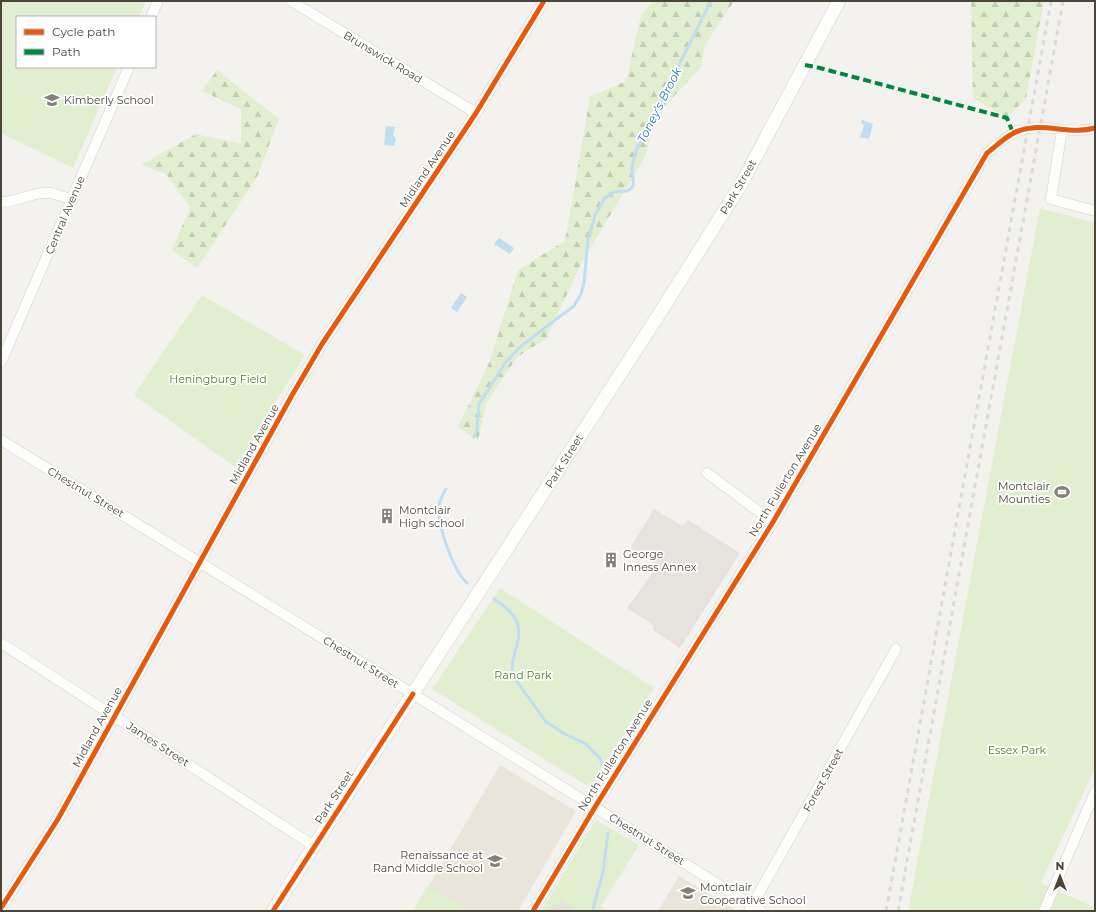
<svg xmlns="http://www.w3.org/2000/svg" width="1096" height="912" viewBox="0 0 1096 912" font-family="Montserrat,sans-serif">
	<defs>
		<pattern id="forest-firs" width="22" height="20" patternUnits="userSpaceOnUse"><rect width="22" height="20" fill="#e1eecf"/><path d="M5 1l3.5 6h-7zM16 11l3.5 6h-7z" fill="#c3cdb2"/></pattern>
	</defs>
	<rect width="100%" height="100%" fill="#f4f2ee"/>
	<path fill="#eae5da" d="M 500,765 L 576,811 L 518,911 L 414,911 Z
		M 679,876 L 734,909 L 732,911 L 658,911 Z"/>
	<path fill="url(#forest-firs)" d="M 653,1 L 734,1 L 705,45 L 701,67 L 665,106 L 653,127 L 645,157 L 582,262 L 546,339 L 517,357 L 486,404 L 478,441 L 458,427 L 489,363 L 518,270 L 565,241 L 590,97 L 626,81 L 641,15 Z
		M 972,1 L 1044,1 L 1026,99 L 1007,117 L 973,98 L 971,4 Z
		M 217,70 L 279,119 L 257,177 L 197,268 L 172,250 L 190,207 L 166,174 L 141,165 L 196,134 L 241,144 L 241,109 L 202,91 Z"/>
	<path fill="#e1eecf" d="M 1,1 L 146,1 L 139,17 L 17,17 L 17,67 L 117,67 L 73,168 L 1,133 Z
		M 1040,208 L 1095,223 L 1095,768 L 1041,883 L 1095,908 L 1095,911 L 908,911 Z
		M 202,295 L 305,355 L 235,467 L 134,395 Z
		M 500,588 L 654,688 L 589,787 L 432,689 Z
		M 596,820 L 639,845 L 601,906 L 608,911 L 541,911 Z
		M 427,886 L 470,911 L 413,911 Z"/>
	<path fill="#e6e3df" d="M 654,509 L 683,526 L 688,520 L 740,553 L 680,648 L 653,630 L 653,626 L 649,622 L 627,608 L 658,565 L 630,548 Z
		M 561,900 L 573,907 L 571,911 L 548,911 L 552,904 L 557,906 Z"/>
	<path fill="#c0ddf1" d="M 862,120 L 873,124 L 869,139 L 860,137 L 864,125 L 861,123 Z
		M 386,126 L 395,127 L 393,135 L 396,139 L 394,146 L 384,145 Z
		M 499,238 L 514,248 L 510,254 L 494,244 Z
		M 461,293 L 467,297 L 457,312 L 451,308 Z"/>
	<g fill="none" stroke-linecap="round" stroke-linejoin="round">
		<path stroke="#c0ddf1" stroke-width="3" d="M 474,437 L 477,430 L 479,404 L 506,362 L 519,348 L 547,326 L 574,306 L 581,294 L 584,283 L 588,239 L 596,213 L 605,198 L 614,192 L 627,191 L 632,188 C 635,181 632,176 632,168 C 633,161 635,155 637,149 L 711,1
			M 446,489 C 443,494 440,500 439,506 C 437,525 453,570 467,583
			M 494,599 C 511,610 524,621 517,645 C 514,656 511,664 513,676 L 546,722 L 565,734 L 586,744 L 599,757 L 603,765
			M 593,909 L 603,872 L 608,833"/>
		<g stroke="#d2d0cb" stroke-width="11">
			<path id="minor" d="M 291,1 L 476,113
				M 151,17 L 158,1
				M 1062,130 L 1051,199 L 1095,211
				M 1,202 C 18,202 34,191 51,193 C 58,194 65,198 72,200
				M 1,362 L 129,67
				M 1,440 L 413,694 L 761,911
				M 707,473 L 773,522
				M 1,643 L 314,846
				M 1,908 L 58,819 L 291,397 L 322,344 L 476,113 L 544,1
				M 533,911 L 595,807 L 773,522 L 987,153 C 995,147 1003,139 1012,134 C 1037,119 1068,136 1095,128
				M 749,911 L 896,649
				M 1044,911 L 1095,792"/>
		</g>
		<g stroke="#d2d0cb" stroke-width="14">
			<path id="tertiary" d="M 273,911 L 314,846 L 656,319 L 740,186 L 839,1"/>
		</g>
		<use href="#minor" stroke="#fdfdfc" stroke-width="10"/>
		<use href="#tertiary" stroke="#fdfdfc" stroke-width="13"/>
		<path stroke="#dbdbda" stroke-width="3" stroke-dasharray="5 5" stroke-linecap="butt" d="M 886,911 L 1051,1
			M 898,911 L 1063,1"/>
		<path stroke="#00873e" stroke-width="4" stroke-dasharray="8 4" stroke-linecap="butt" d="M 805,65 L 820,68 L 1007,118 L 1013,133"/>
		<g stroke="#fff" stroke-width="8">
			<path id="cycleway" d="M 1,908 L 58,819 L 291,397 L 322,344 L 476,113 L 544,1
				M 273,911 L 413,694
				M 533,911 L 595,807 L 773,522 L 987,153 C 995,147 1003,139 1012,134 C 1037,119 1068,136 1095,128"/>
		</g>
		<use href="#cycleway" stroke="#e8590c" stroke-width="5"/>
	</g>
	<defs>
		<g id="school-bare" transform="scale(1.2)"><path d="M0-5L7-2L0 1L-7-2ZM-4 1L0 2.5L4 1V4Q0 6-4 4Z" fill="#868178" stroke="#fff" stroke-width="2.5" paint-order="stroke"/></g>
		<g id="stadium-bare" transform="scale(1.2)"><path d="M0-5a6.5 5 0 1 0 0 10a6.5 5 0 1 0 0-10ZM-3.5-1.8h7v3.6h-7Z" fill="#868178" stroke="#fff" stroke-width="2.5" paint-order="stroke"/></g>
		<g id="building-bare" transform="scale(1.2)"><path d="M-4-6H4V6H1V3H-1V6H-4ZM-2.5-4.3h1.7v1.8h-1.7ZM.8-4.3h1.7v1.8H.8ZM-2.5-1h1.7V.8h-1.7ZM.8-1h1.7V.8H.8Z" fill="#868178" stroke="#fff" stroke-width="2.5" paint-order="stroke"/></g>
	</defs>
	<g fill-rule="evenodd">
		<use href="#school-bare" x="52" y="100"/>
		<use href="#stadium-bare" x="1062" y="492"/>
		<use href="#building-bare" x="387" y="516"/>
		<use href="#building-bare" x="611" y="560"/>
		<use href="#school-bare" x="495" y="861"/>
		<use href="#school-bare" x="688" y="893"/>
	</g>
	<g text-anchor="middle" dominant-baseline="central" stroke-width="3.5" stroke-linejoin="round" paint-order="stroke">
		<g font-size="11" fill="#4b4439" stroke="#fff">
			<text transform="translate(383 57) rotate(31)">Brunswick Road</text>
			<text transform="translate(427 169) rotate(-56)">Midland Avenue</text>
			<text transform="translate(738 187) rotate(-60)">Park Street</text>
			<text transform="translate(65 215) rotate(-67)">Central Avenue</text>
			<text transform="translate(254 444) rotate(-61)">Midland Avenue</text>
			<text transform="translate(564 461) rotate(-58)">Park Street</text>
			<text transform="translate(785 480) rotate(-59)">North Fullerton Avenue</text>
			<text transform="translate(86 492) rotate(31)">Chestnut Street</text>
			<text transform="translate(361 662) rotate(32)">Chestnut Street</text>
			<text transform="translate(97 727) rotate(-61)">Midland Avenue</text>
			<text transform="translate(158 744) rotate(33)">James Street</text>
			<text transform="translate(615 755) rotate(-58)">North Fullerton Avenue</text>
			<text transform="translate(823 780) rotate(-61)">Forest Street</text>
			<text transform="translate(334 797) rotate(-57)">Park Street</text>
			<text transform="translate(647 839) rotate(32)">Chestnut Street</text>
		</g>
		<g font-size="11" fill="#4b4439" stroke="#fff" text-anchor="start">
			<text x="64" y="100">Kimberly School</text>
			<text x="1050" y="486" text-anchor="end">Montclair<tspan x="1050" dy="13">Mounties</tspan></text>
			<text x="399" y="510">Montclair<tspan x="399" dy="13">High school</tspan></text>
			<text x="623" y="554">George<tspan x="623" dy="13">Inness Annex</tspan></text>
			<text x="483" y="855" text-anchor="end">Renaissance at<tspan x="483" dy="13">Rand Middle School</tspan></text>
			<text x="700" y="887">Montclair<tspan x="700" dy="13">Cooperative School</tspan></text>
		</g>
		<g font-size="11" fill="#4a7f2a" stroke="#fff">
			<text x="218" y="379">Heningburg Field</text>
			<text x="523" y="675">Rand Park</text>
			<text x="1017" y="750">Essex Park</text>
		</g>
		<g font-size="12" font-style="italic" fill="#2e7ab2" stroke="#fff">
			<text transform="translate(659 105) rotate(-63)">Toney's Brook</text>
		</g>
	</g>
	<rect width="1096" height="912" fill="none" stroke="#4b4439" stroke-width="4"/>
	<rect x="16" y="16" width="140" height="52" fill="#ffffff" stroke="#b7b4b0"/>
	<rect x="24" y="29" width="20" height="6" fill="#e8590c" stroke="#b7b4b0"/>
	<text x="52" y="36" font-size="12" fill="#4b4439">Cycle path</text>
	<rect x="24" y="49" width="20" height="6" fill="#00873e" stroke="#b7b4b0"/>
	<text x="52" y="56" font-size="12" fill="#4b4439">Path</text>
	<g transform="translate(1060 876)" stroke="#ffffff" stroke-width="3" paint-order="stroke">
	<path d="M0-3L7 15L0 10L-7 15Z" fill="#4b4439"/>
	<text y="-6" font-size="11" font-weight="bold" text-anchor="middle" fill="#4b4439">N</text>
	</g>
</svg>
